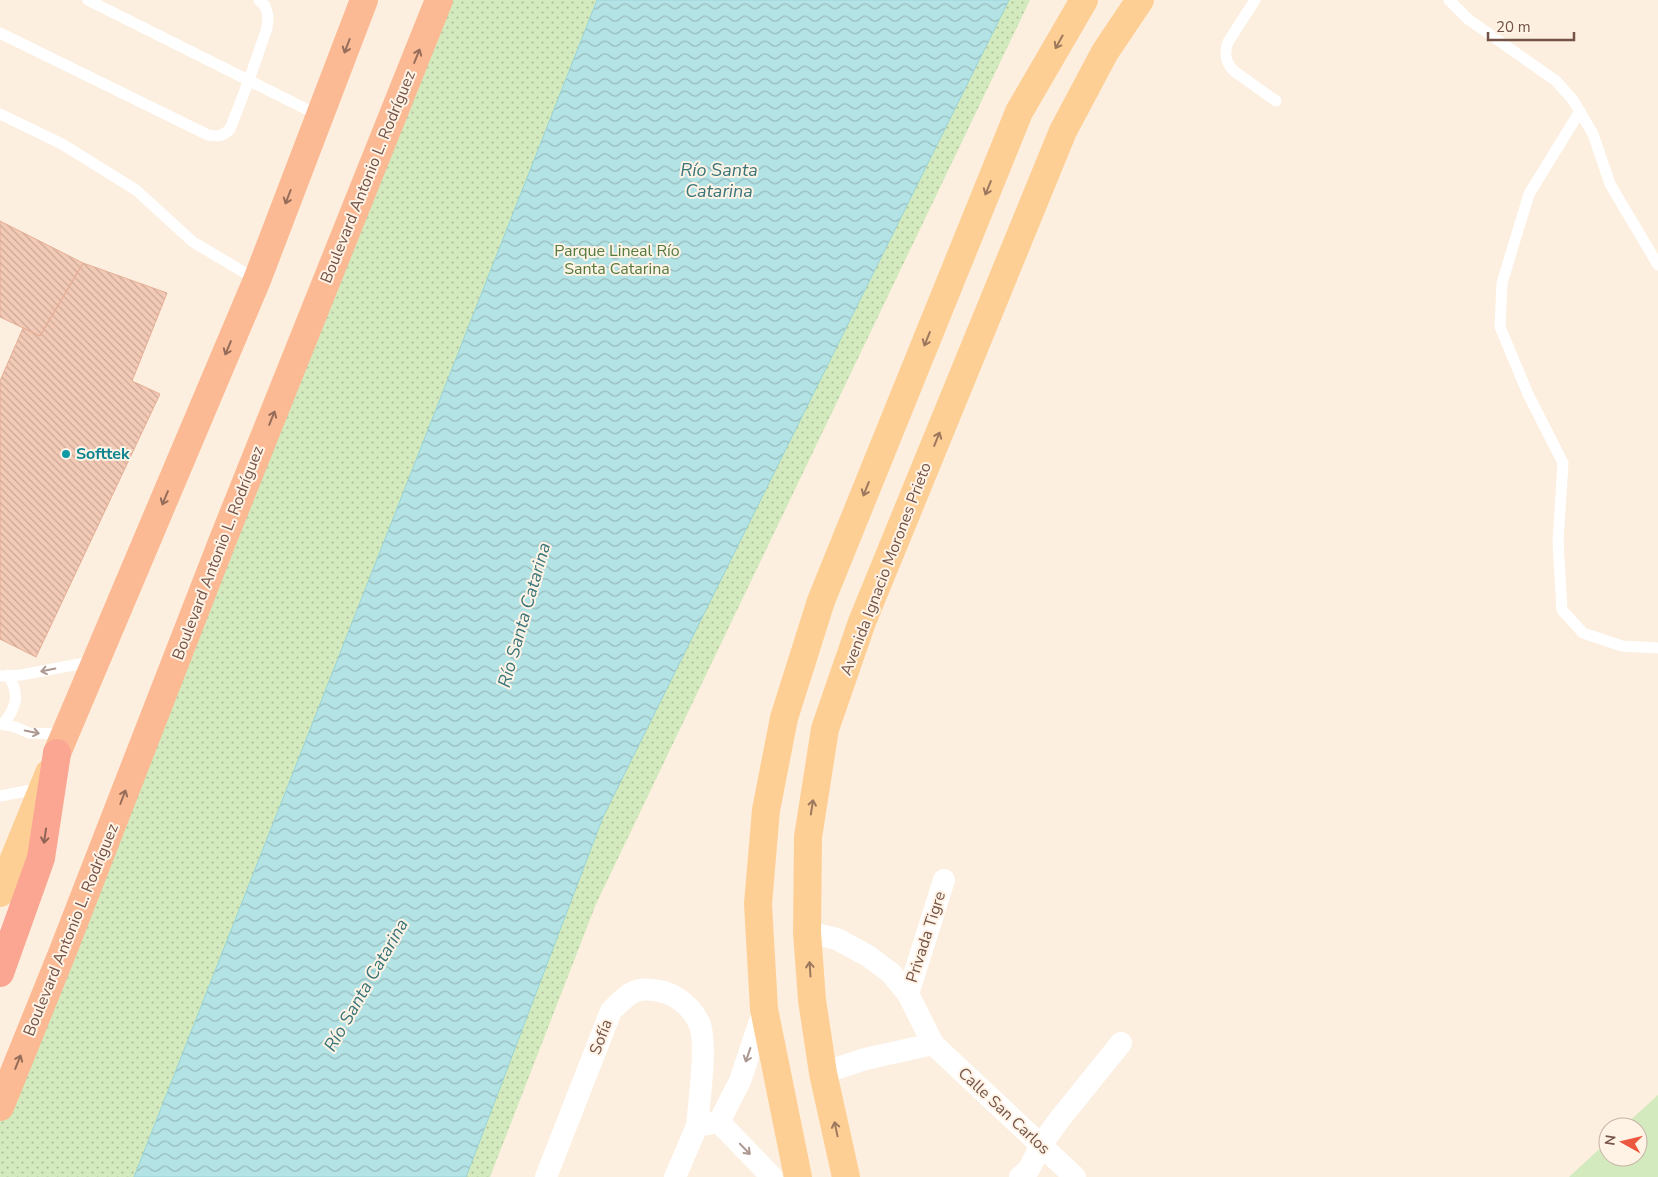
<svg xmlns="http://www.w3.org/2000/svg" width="1658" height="1177" viewBox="0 0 1658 1177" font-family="'Nunito Sans',sans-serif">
	<defs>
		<pattern id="park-dots" width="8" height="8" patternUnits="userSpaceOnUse" patternTransform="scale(1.25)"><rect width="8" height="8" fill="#d3eabe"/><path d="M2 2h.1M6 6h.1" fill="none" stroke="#b0c09c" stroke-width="1.8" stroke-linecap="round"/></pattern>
		<pattern id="water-waves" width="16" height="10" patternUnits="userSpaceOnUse" patternTransform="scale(1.25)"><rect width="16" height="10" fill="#b4e3e6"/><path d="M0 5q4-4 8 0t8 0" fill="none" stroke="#97bbbc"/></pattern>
		<pattern id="building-back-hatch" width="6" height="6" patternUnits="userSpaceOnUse" patternTransform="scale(1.25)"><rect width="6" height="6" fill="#f3cab6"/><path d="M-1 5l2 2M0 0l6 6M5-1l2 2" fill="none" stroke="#c9a796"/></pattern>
	</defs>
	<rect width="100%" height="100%" fill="#fdefdf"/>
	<path fill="url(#park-dots)" d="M 442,0 L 1030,0 L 596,904 L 490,1177 L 0,1177 L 0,1096 Z"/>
	<path fill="#d3eabe" d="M 1658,1095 L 1658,1177 L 1569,1177 L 1608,1141 L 1608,1157 L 1638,1157 L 1638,1127 L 1623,1127 Z"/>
	<path fill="url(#water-waves)" stroke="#99d4d9" d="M 597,0 L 1009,0 L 603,817 L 466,1177 L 134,1177 Z"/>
	<path fill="url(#building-back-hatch)" stroke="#e6ae96" d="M 0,221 L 83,263 L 40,336 L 0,317 Z
		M 83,263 L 167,293 L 132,381 L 160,394 L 36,657 L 0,639 L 0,381 L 23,328 L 40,336 Z"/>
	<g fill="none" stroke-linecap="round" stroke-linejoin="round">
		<path stroke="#fff" stroke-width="11" d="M 88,0 L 320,116
			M 1255,0 L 1228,42 C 1224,53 1225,62 1234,71 L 1276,101
			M 1449,0 L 1468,19 L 1556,81 L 1573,100 L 1593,134 L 1610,184 L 1658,265
			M 0,33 L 208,135 C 218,137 223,136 230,129 L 249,80 L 267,28 L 268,16 L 265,6 L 259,0
			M 1580,111 L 1529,194 L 1502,283 L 1500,327 L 1528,394 L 1563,463 L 1558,542 L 1562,610 L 1583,633 L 1622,646 L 1658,648
			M 0,114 L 62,144 L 136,190 L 193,242 L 257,280
			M 0,676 L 21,675 L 95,661
			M 0,724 L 15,727 L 29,733 L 64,734
			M 3,724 C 17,707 20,694 8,675
			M 0,796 L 41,788"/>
		<path stroke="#fff" stroke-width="22" d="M 807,932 L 837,939 L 868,956 L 891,973 L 908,994 L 933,1044 L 1075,1177
			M 908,994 L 944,880
			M 823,1073 L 865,1059 L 933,1044
			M 719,1122 L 740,1081 L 764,1009
			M 719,1122 L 772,1177
			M 546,1177 L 611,1011 C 630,992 636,985 664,992 C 680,997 694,1010 700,1025 C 707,1047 699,1101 697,1126
			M 675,1177 L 697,1126 L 713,1123
			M 1020,1177 L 1029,1169 L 1041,1145 L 1059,1120 L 1121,1043"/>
		<path stroke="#fecf95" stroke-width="28" d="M 0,893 L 49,773
			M 798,1177 L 764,1009 L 758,904 L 766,810 L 784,718 L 821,601 L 1019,112 L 1084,0
			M 846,1177 L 823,1073 L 812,1000 L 807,932 L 808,837 L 825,729 L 862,622 L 1063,131 L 1105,52 L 1140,0"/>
		<path stroke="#fcba94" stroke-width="28" d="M 57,753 L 257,280 L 364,0
			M 0,1107 L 63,951 L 222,542 L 439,0"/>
		<path stroke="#faa693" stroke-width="28" d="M 0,973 L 41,858 L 57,753"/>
	</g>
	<defs><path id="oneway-shaft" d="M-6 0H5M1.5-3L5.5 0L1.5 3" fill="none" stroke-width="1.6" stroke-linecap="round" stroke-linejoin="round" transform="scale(1.25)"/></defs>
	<g stroke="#9d785e">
		<use href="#oneway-shaft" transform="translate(1059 42) rotate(119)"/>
		<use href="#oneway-shaft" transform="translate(988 188) rotate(112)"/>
		<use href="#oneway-shaft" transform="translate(927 339) rotate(112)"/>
		<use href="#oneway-shaft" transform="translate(937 439) rotate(-68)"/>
		<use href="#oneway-shaft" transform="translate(866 489) rotate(112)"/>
		<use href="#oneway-shaft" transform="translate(812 807) rotate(-81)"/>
		<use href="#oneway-shaft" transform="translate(810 969) rotate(-94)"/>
		<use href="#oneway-shaft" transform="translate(836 1129) rotate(-102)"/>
	</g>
	<g stroke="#966d5a">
		<use href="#oneway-shaft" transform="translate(347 46) rotate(111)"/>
		<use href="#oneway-shaft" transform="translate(417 56) rotate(-68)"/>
		<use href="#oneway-shaft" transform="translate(288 197) rotate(111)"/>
		<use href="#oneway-shaft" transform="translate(228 348) rotate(113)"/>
		<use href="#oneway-shaft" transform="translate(272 418) rotate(-68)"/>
		<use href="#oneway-shaft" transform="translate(165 498) rotate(113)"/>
		<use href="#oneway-shaft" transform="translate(123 797) rotate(-69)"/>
		<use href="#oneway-shaft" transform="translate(18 1062) rotate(-68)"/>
	</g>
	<g stroke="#ac9890">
		<use href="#oneway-shaft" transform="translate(48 670) rotate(169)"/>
		<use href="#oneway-shaft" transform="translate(32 732) rotate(12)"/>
		<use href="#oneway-shaft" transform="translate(748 1055) rotate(109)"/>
		<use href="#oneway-shaft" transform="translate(745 1149) rotate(46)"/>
	</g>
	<use stroke="#8f6455" href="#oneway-shaft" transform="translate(45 836) rotate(98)"/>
	<circle fill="#0f9aa8" stroke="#fff3e6" stroke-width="2" cx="66" cy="454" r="5"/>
	<g text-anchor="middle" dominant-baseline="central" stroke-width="4" stroke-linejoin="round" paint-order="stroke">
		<g font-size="16" fill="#745346" stroke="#fff3e6">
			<text transform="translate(368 177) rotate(-68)">Boulevard Antonio L. Rodríguez</text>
			<text transform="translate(218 553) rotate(-69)">Boulevard Antonio L. Rodríguez</text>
			<text transform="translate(886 569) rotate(-69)">Avenida Ignacio Morones Prieto</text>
			<text transform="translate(71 930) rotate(-68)">Boulevard Antonio L. Rodríguez</text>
			<text transform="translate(926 937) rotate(-72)">Privada Tigre</text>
			<text transform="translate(601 1037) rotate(-69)">Sofía</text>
			<text transform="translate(1004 1111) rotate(43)">Calle San Carlos</text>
		</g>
		<g font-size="16" fill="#547a3e" stroke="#fff3e6">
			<text x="617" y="251">Parque Lineal Río<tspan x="617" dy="18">Santa Catarina</tspan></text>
		</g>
		<g font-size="16" font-weight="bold" fill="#0d838f" stroke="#fff3e6" text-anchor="start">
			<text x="76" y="454">Softtek</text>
		</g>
		<g font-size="18" font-style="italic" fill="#3a757a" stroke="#fff3e6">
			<text x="719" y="170">Río Santa<tspan x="719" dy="21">Catarina</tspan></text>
			<text transform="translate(524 615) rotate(-74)">Río Santa Catarina</text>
			<text transform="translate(366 985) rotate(-60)">Río Santa Catarina</text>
		</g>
	</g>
	<g transform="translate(1623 1142) rotate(278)"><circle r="24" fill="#fff3e6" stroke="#c7b3a6"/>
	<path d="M0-4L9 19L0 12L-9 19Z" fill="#ec583f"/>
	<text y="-8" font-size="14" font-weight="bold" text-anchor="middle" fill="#745346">N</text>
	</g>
	<path d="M1488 32v8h86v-8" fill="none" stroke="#745346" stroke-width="2.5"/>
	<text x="1496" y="32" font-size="15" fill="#745346" stroke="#fff3e6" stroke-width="4" paint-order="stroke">20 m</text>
</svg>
